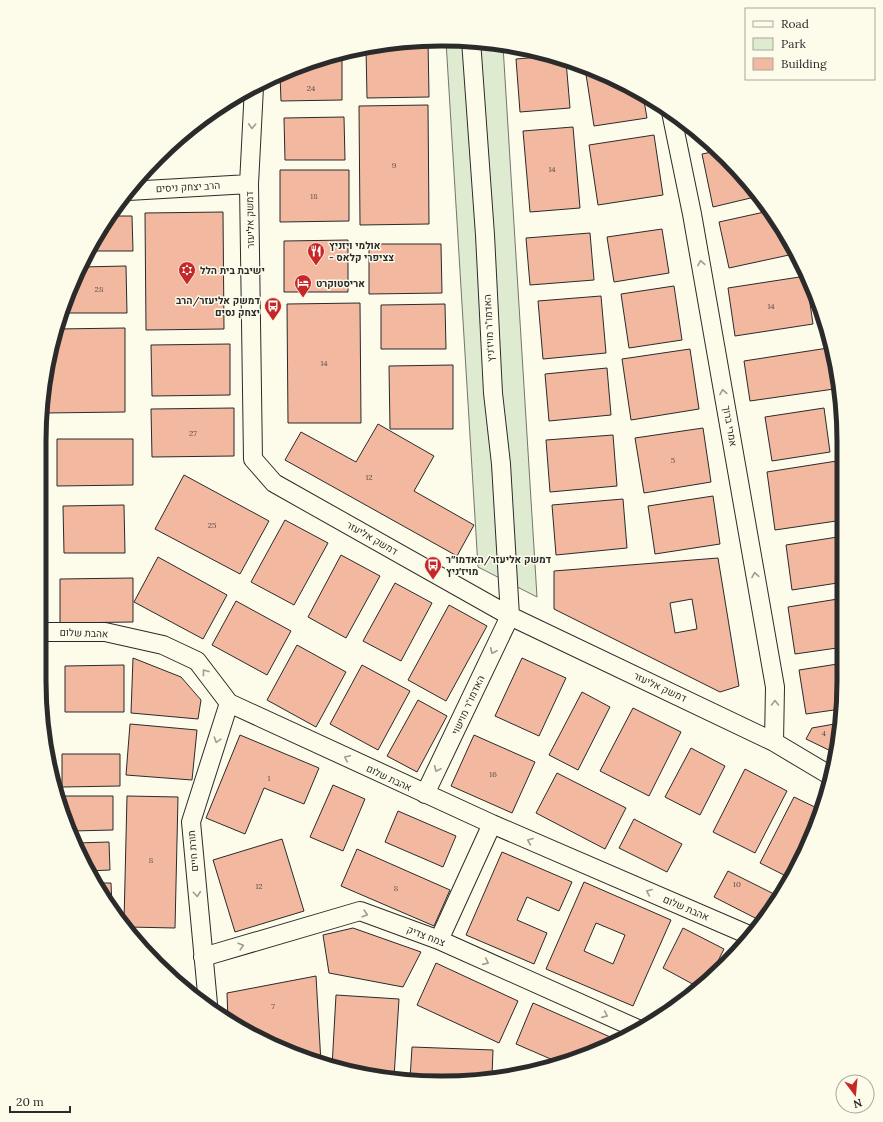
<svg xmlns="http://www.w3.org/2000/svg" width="883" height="1122" viewBox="0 0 883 1122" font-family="Lora,Heebo,serif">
	<rect width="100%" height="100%" fill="#fdfbea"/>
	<path fill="#deebd1" stroke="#74746e" d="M 468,40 L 503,46 L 537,597 L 478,567 L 446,41 Z"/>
	<path fill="#f2b8a0" stroke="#2b2b2b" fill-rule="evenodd" d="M 428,41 L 429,97 L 367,98 L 366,48 L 389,42 Z
		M 342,53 L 342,100 L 281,101 L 280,75 L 312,60 Z
		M 553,56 L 566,61 L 570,108 L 520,112 L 516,59 Z
		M 585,68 L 619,80 L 643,95 L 647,118 L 594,126 Z
		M 428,105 L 429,224 L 360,225 L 359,106 Z
		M 344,117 L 345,160 L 285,160 L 284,118 Z
		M 573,127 L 580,208 L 530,212 L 523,131 Z
		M 654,135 L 663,195 L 598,205 L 589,145 Z
		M 717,151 L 744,176 L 759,196 L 713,207 L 702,154 Z
		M 280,170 L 349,170 L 349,221 L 280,222 Z
		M 769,211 L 784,232 L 789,255 L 729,268 L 719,222 Z
		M 223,212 L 224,329 L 146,330 L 145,213 Z
		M 109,216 L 132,216 L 133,251 L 88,251 L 93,240 Z
		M 662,229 L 669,273 L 614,282 L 607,237 Z
		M 590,233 L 594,280 L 530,285 L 526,238 Z
		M 348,240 L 348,292 L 284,292 L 284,241 Z
		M 369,244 L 441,244 L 442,293 L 369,294 Z
		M 126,266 L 127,313 L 60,313 L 81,267 Z
		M 806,276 L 813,324 L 735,336 L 728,288 Z
		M 674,286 L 682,340 L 629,348 L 621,294 Z
		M 601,296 L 606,353 L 543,359 L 538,301 Z
		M 360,303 L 361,423 L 288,423 L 287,304 Z
		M 445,304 L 446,349 L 381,349 L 381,305 Z
		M 125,328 L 125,412 L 44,413 L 44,395 L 57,329 Z
		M 230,344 L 230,395 L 152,396 L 151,345 Z
		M 828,348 L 834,389 L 750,401 L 744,361 Z
		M 690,349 L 699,409 L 631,420 L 622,359 Z
		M 453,365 L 453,429 L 390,429 L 389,366 Z
		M 607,368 L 611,415 L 549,421 L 545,374 Z
		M 234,408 L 234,456 L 152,457 L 151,409 Z
		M 824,408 L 830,452 L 772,461 L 765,417 Z
		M 378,424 L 434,456 L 414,491 L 474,525 L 457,556 L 285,460 L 301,432 L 356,462 Z
		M 703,428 L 711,482 L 644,493 L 635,438 Z
		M 613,435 L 617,486 L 550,492 L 546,440 Z
		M 57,439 L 133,439 L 133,485 L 57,486 Z
		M 843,460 L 843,520 L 775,530 L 767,472 Z
		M 184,475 L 269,521 L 240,574 L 155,529 Z
		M 713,496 L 720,544 L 655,554 L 648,506 Z
		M 623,499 L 627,548 L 556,555 L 552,505 Z
		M 124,505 L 125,553 L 64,553 L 63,506 Z
		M 285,520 L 328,543 L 294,605 L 251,582 Z
		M 844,536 L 844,582 L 792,590 L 786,545 Z
		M 341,555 L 380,576 L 346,638 L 308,617 Z
		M 158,557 L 227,595 L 203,639 L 134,602 Z
		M 718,558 L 739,686 L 720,692 L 554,609 L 554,571 ZM 692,599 L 697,629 L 675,633 L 670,603 Z
		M 133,578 L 133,622 L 60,623 L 60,579 Z
		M 395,583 L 432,603 L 401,661 L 363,641 Z
		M 844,598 L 844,647 L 795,654 L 788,607 Z
		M 236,601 L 291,631 L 267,675 L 212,645 Z
		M 449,605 L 487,626 L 446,701 L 408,680 Z
		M 297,645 L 346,672 L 316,727 L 267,700 Z
		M 133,658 L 181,677 L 201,700 L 198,719 L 131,713 Z
		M 522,658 L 566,678 L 539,736 L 495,716 Z
		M 844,663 L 844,681 L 841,709 L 806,714 L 799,670 Z
		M 124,665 L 124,712 L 65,712 L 65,666 Z
		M 362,665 L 410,691 L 378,750 L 330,724 Z
		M 582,692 L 610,707 L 578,770 L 549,755 Z
		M 418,700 L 447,716 L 417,772 L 387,756 Z
		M 633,708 L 681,732 L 649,796 L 600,771 Z
		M 840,723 L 837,754 L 806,739 L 812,728 Z
		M 130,724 L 197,730 L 192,780 L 126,775 Z
		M 240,735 L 319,768 L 304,804 L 264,788 L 245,834 L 206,818 Z
		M 474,735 L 535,762 L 512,813 L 451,786 Z
		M 691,748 L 725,766 L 700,815 L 665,797 Z
		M 62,754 L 120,754 L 120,786 L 62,787 Z
		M 745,769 L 787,791 L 755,853 L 713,832 Z
		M 557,773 L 626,808 L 605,849 L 536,813 Z
		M 333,785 L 365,799 L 343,851 L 310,837 Z
		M 60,796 L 113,796 L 113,830 L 72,831 L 60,803 Z
		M 127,796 L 178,797 L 175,928 L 128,927 L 124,922 Z
		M 794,797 L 821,810 L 813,834 L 790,878 L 760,863 Z
		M 398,811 L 456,836 L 443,867 L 385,842 Z
		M 634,819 L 682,844 L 667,872 L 619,848 Z
		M 282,839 L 304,911 L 235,932 L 213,860 Z
		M 109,842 L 110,870 L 88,871 L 77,843 Z
		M 357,849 L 450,890 L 434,926 L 341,886 Z
		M 502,852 L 572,882 L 559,911 L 527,897 L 517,920 L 547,933 L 534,964 L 466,935 Z
		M 728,871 L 780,897 L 776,904 L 761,921 L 714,897 Z
		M 584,882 L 671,920 L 633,1006 L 546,969 ZM 596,923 L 625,935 L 613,964 L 584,951 Z
		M 94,883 L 111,883 L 112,906 Z
		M 353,928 L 421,952 L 403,987 L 329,973 L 323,935 Z
		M 683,928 L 724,949 L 707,983 L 700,988 L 663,968 Z
		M 436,963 L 518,1001 L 499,1043 L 417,1005 Z
		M 316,976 L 321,1063 L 240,1029 L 228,1020 L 227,993 Z
		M 336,995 L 399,999 L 394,1077 L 338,1069 L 332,1067 Z
		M 533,1003 L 617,1040 L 560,1063 L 516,1044 Z
		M 412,1047 L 493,1050 L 492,1076 L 442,1083 L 410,1079 Z"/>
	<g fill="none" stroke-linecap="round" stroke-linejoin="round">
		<g stroke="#2b2b2b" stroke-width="20">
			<path id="street" d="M 254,87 L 249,184 L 253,459 L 274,483 L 510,616 L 774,742 L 831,776
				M 671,112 L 692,214 L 775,687 L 774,742
				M 128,191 L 249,184
				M 39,632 L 105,632 L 163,645 L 197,661 L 229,703 L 492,824 L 749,935
				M 425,794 L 510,616 L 501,464 L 493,393 L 485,235 L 471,40
				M 439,940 L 492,824
				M 203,957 L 360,911 L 439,940 L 640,1030
				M 208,1004 L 191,822 L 229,703"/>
		</g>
		<use href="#street" stroke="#fdfbea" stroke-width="18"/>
	</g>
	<defs><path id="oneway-chevron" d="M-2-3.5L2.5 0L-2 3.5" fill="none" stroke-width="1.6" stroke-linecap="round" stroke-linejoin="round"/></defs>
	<g stroke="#9e9d94">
		<use href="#oneway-chevron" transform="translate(252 126) rotate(93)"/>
		<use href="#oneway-chevron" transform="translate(701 263) rotate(-100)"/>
		<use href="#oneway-chevron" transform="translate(723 392) rotate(-100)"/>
		<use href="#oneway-chevron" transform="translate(755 575) rotate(-100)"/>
		<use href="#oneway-chevron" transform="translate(493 651) rotate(115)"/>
		<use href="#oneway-chevron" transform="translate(205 672) rotate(-127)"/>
		<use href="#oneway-chevron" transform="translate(775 703) rotate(-90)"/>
		<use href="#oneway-chevron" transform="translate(217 740) rotate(108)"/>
		<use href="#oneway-chevron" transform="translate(347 758) rotate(-155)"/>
		<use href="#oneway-chevron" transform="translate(437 769) rotate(115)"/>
		<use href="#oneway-chevron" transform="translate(530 841) rotate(-157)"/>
		<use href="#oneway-chevron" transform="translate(649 892) rotate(-157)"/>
		<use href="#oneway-chevron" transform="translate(197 894) rotate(85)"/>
		<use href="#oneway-chevron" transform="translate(365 914) rotate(16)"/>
		<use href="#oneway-chevron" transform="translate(241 946) rotate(-16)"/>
		<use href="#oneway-chevron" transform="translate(486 962) rotate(24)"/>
		<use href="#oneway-chevron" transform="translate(605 1015) rotate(24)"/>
	</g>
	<defs>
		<g id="restaurant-pin" transform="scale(0.9)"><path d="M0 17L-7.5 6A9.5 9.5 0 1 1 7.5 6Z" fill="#c62828" stroke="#fdfbea"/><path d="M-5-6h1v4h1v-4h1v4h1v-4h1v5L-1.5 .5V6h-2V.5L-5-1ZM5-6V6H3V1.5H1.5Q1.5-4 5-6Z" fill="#fff"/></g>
		<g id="synagogue-pin" transform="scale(0.9)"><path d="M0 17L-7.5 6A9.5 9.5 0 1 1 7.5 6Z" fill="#c62828" stroke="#fdfbea"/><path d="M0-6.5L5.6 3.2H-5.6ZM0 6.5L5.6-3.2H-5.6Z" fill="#fff"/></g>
		<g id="hotel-pin" transform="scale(0.9)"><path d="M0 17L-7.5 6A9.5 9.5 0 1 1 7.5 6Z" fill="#c62828" stroke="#fdfbea"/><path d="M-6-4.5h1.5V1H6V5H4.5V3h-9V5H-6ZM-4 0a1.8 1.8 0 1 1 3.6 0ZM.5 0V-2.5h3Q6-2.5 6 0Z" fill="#fff"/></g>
		<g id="bus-pin" transform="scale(0.9)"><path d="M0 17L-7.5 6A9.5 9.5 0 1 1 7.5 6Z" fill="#c62828" stroke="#fdfbea"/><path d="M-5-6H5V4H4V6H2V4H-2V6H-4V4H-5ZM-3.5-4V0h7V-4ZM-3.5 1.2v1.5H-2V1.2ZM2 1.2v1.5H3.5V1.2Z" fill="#fff"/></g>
	</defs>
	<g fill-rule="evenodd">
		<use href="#restaurant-pin" x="316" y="251"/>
		<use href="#synagogue-pin" x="187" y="270"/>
		<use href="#hotel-pin" x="303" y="283"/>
		<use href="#bus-pin" x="273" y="306"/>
		<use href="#bus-pin" x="433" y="565"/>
	</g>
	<g text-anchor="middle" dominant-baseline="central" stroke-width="3" stroke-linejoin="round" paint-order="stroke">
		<g font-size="8" fill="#5d4e48">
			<text x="311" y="88">24</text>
			<text x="394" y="165">9</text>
			<text x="552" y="169">14</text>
			<text x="314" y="196">18</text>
			<text x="99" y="289">28</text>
			<text x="771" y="306">14</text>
			<text x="324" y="363">14</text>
			<text x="193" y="433">27</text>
			<text x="673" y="460">5</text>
			<text x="369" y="477">12</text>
			<text x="212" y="525">25</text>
			<text x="824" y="733">4</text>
			<text x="493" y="774">16</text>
			<text x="269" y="778">1</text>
			<text x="151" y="860">8</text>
			<text x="737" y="884">10</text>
			<text x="259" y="886">12</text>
			<text x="396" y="888">8</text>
			<text x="273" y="1006">7</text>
		</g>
		<g font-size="10" fill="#2b2b2b" stroke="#fdfbea">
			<text transform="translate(188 187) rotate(-3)">הרב יצחק ניסים</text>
			<text transform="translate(250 220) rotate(-91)">דמשק אליעזר</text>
			<text transform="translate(489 328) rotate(-93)">האדמו"ר מויז'ניץ</text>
			<text transform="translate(730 426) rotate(80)">אמרי ברוך</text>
			<text transform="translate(372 538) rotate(30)">דמשק אליעזר</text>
			<text transform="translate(84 633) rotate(2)">אהבת שלום</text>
			<text transform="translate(660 687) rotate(25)">דמשק אליעזר</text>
			<text transform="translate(468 705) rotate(-65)">האדמו"ר מוישוי</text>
			<text transform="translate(389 778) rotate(25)">אהבת שלום</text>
			<text transform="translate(193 851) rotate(-95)">תורת חיים</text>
			<text transform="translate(686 908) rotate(23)">אהבת שלום</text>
			<text transform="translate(426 936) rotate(21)">צמח צדיק</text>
		</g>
		<g font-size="10" font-weight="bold" fill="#2b2b2b" stroke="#fdfbea" text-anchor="start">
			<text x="329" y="245">אולמי ויזניץ<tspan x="329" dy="12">- צציפרי קלאס</tspan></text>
			<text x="200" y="270">ישיבת בית הלל</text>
			<text x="316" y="283">אריסטוקרט</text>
			<text x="260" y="300" text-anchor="end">דמשק אליעזר/הרב<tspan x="260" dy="12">יצחק נסים</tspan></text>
			<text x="446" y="559">דמשק אליעזר/האדמו״ר<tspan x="446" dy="12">מויז׳ניץ</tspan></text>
		</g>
	</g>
	<path d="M0 0H883V1122H0ZM441 46H442A395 395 0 0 1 837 441V681A395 395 0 0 1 442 1076H441A395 395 0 0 1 46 681V441A395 395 0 0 1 441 46Z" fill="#fdfbea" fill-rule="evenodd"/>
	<path fill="none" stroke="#2b2b2b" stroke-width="5" d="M441 46H442A395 395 0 0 1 837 441V681A395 395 0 0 1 442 1076H441A395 395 0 0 1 46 681V441A395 395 0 0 1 441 46Z"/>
	<rect x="745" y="8" width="130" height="72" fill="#fdfbea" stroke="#a9a89e"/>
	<rect x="753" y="21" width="20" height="6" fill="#fdfbea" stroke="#a9a89e"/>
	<text x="781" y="28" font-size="12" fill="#2b2b2b">Road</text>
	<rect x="753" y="38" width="20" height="12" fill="#deebd1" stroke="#a9a89e"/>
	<text x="781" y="48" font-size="12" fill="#2b2b2b">Park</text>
	<rect x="753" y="58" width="20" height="12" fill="#f2b8a0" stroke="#a9a89e"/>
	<text x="781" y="68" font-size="12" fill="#2b2b2b">Building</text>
	<g transform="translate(855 1094) rotate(164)"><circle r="19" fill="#fdfbea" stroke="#a9a89e"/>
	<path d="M0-3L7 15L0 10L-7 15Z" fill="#c62828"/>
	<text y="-6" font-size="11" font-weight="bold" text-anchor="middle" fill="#2b2b2b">N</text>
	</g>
	<path d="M10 1106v6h60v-6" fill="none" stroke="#2b2b2b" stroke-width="2"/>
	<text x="16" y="1106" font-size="12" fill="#2b2b2b" stroke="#fdfbea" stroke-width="3" paint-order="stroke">20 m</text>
</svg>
